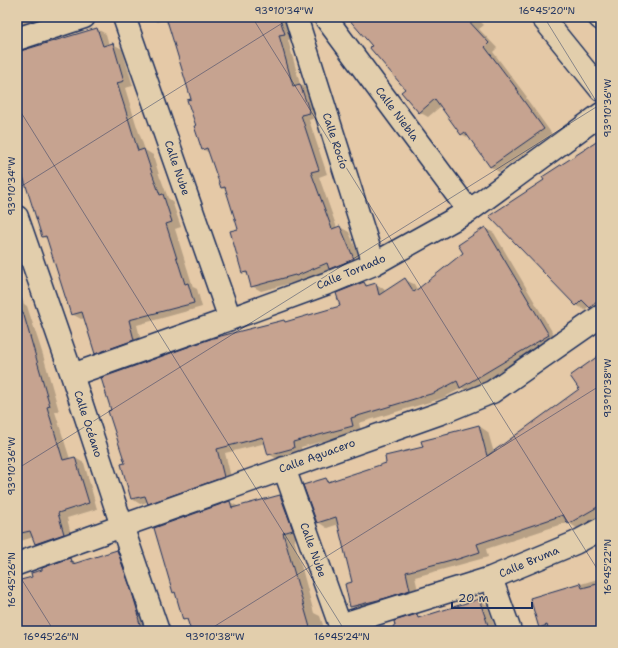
<svg xmlns="http://www.w3.org/2000/svg" width="618" height="648" viewBox="0 0 618 648" font-family="'Shantell Sans',sans-serif">
	<rect width="100%" height="100%" fill="#e5c9a7"/>
	<filter id="ink" filterUnits="userSpaceOnUse"><feTurbulence type="fractalNoise" baseFrequency=".025" numOctaves="2"/><feDisplacementMap in="SourceGraphic" scale="8" xChannelSelector="R" yChannelSelector="G"/><feConvolveMatrix kernelMatrix="1 2 1 2 8 2 1 2 1" color-interpolation-filters="sRGB"/></filter>
	<g filter="url(#ink)">
		<path fill="#0003" d="M 17,17 L 67,17 L 17,35 Z
			M 149,17 L 286,17 L 293,39 L 288,40 L 300,84 L 309,90 L 318,117 L 309,120 L 327,174 L 319,177 L 337,228 L 340,227 L 349,232 L 362,264 L 305,281 L 303,280 L 261,291 L 252,286 L 250,276 L 243,272 L 239,229 L 227,191 L 222,188 L 209,153 L 203,149 L 197,126 L 192,100 L 169,25 L 167,24 L 165,19 L 157,22 Z
			M 348,17 L 476,17 L 484,25 L 479,29 L 497,48 L 493,52 L 527,97 L 526,98 L 552,134 L 499,172 L 491,167 L 471,139 L 461,134 L 441,106 L 428,117 L 419,112 L 406,89 L 373,46 Z
			M 97,29 L 106,34 L 109,45 L 113,44 L 122,49 L 133,86 L 125,88 L 137,127 L 145,150 L 153,155 L 160,178 L 161,179 L 168,198 L 172,201 L 181,227 L 175,229 L 193,287 L 197,289 L 202,307 L 137,325 L 142,345 L 105,358 L 96,353 L 85,318 L 81,319 L 72,314 L 49,240 L 43,237 L 17,123 L 17,52 L 21,52 L 73,35 L 74,36 Z
			M 601,140 L 601,310 L 599,312 L 589,306 L 585,310 L 576,305 L 546,181 Z
			M 485,228 L 494,233 L 557,340 L 470,393 L 462,388 L 443,398 L 359,423 L 361,431 L 301,447 L 302,452 L 277,459 L 269,454 L 266,443 L 225,453 L 232,481 L 157,508 L 148,503 L 148,502 L 140,504 L 132,499 L 126,464 L 284,321 L 286,322 L 341,307 L 364,283 L 369,286 L 376,284 L 384,289 L 385,292 L 405,280 L 414,284 L 418,291 L 464,253 Z
			M 17,283 L 24,304 L 27,306 L 43,355 L 59,411 L 55,412 L 70,459 L 75,458 L 84,463 L 97,509 L 67,518 L 72,539 L 45,549 L 35,544 L 34,537 L 17,542 Z
			M 601,356 L 601,516 L 578,529 L 569,523 L 568,522 L 486,549 L 488,557 L 415,577 L 419,595 L 360,611 L 351,606 L 353,583 L 339,524 L 327,528 L 318,522 L 326,479 L 331,482 L 388,464 L 424,447 L 479,426 L 488,432 L 494,453 L 581,389 Z
			M 280,496 L 291,502 L 303,536 L 294,539 L 314,613 L 320,616 L 325,631 L 192,631 L 189,622 L 184,619 L 176,594 L 174,592 L 230,502 L 239,507 Z
			M 117,552 L 127,557 L 150,631 L 17,631 L 17,582 L 33,578 L 44,570 L 70,559 L 78,564 Z
			M 601,578 L 601,631 L 547,631 L 540,627 L 531,599 Z
			M 479,600 L 487,605 L 496,631 L 398,631 L 417,615 L 420,617 Z"/>
		<path fill="#c6a390" stroke="#1b2f5e" d="M 166,17 L 279,17 L 285,34 L 279,35 L 293,86 L 300,84 L 310,113 L 301,115 L 319,170 L 311,172 L 332,229 L 340,226 L 354,259 L 329,269 L 327,263 L 296,276 L 295,275 L 251,287 L 247,272 L 242,273 L 230,231 L 238,229 L 225,187 L 221,188 L 207,148 L 202,150 L 194,126 L 196,126 L 187,100 L 191,99 Z
			M 347,17 L 465,17 L 489,43 L 485,47 L 519,92 L 518,93 L 544,129 L 490,167 L 465,132 L 461,135 L 435,99 L 419,113 L 401,92 L 405,89 L 369,47 L 372,46 Z
			M 97,28 L 103,46 L 113,43 L 124,81 L 117,83 L 129,121 L 138,151 L 144,149 L 152,173 L 160,195 L 163,194 L 172,222 L 166,224 L 185,284 L 188,283 L 194,303 L 129,320 L 134,340 L 95,354 L 82,312 L 71,315 L 46,236 L 42,237 L 17,157 L 17,52 Z
			M 601,139 L 601,296 L 590,308 L 582,300 L 576,306 L 489,216 L 544,180 L 542,177 Z
			M 485,227 L 549,335 L 460,388 L 457,381 L 434,393 L 351,418 L 353,426 L 293,442 L 294,448 L 268,455 L 263,437 L 217,449 L 224,477 L 148,504 L 145,496 L 131,499 L 121,464 L 125,463 L 108,411 L 111,410 L 101,378 L 213,338 L 284,320 L 285,322 L 340,306 L 336,293 L 364,282 L 366,286 L 376,283 L 379,295 L 405,278 L 414,292 L 463,253 L 458,245 Z
			M 23,312 L 50,406 L 47,407 L 63,460 L 75,457 L 89,503 L 58,513 L 64,534 L 35,544 L 30,531 L 17,534 L 17,313 Z
			M 601,354 L 601,505 L 568,524 L 563,515 L 477,544 L 480,552 L 455,560 L 455,559 L 406,572 L 410,590 L 386,598 L 350,607 L 345,584 L 352,582 L 336,517 L 317,523 L 303,485 L 326,478 L 328,482 L 386,463 L 385,456 L 423,447 L 421,441 L 449,434 L 449,433 L 479,425 L 487,456 L 579,389 L 570,376 Z
			M 280,495 L 293,530 L 283,533 L 311,631 L 191,631 L 187,619 L 183,620 L 175,592 L 173,593 L 154,528 L 230,501 L 232,508 Z
			M 117,550 L 131,589 L 139,616 L 138,617 L 142,631 L 17,631 L 17,581 L 32,577 L 31,573 L 42,570 L 42,568 L 70,558 L 71,562 L 73,561 L 73,564 Z
			M 580,583 L 582,588 L 601,583 L 601,631 L 549,631 L 547,625 L 539,628 L 530,598 Z
			M 479,599 L 490,631 L 394,631 L 393,626 L 395,626 L 394,621 L 417,614 L 418,618 Z"/>
		<g fill="none" stroke-linecap="round" stroke-linejoin="round">
			<g stroke="#1b2f5e" stroke-width="25">
				<path id="minor" d="M 124,17 L 230,319
					M 296,17 L 374,264
					M 325,17 L 469,211
					M 542,17 L 601,90
					M 599,17 L 601,19
					M 17,39 L 84,17
					M 17,217 L 72,375 L 122,526 L 158,631
					M 72,375 L 230,319 L 328,283 L 374,264 L 469,211 L 601,114
					M 284,468 L 342,631
					M 17,564 L 122,526 L 441,413 L 492,392 L 601,316
					M 491,578 L 510,631
					M 340,625 L 491,578 L 575,543 L 601,529"/>
			</g>
			<use href="#minor" stroke="#e2ceac" stroke-width="22"/>
		</g>
	</g>
	<path fill="none" stroke="#1b2f5e" stroke-width="1" stroke-opacity="0.45" d="M 252,17 L 601,575M 544,17 L 601,109M 17,106 L 345,631M 17,189 L 292,17M 17,469 L 601,104M 17,572 L 54,631M 207,631 L 601,385"/>
	<g text-anchor="middle" dominant-baseline="central" stroke-width="3.5" stroke-linejoin="round" paint-order="stroke">
		<g font-size="11" fill="#1b2f5e" stroke="#e2ceac">
			<text transform="translate(397 114) rotate(53)">Calle Niebla</text>
			<text transform="translate(335 141) rotate(72)">Calle Rocío</text>
			<text transform="translate(177 168) rotate(71)">Calle Nube</text>
			<text transform="translate(351 272) rotate(-23)">Calle Tornado</text>
			<text transform="translate(88 424) rotate(72)">Calle Océano</text>
			<text transform="translate(317 456) rotate(-20)">Calle Aguacero</text>
			<text transform="translate(313 550) rotate(70)">Calle Nube</text>
			<text transform="translate(529 562) rotate(-23)">Calle Bruma</text>
		</g>
	</g>
	<rect width="618" height="648" fill="none" stroke="#e2ceac" stroke-width="44"/>
	<path d="M452 602v6h80v-6" fill="none" stroke="#1b2f5e" stroke-width="2"/>
	<text x="458" y="602" font-size="12" fill="#1b2f5e" stroke="#e2ceac" stroke-width="3" paint-order="stroke">20 m</text>
	<rect x="22" y="22" width="574" height="604" fill="none" stroke="#1b2f5e" stroke-width="1.5"/>
	<g font-size="10" text-anchor="middle" fill="#1b2f5e">
		<text x="284" y="14">93°10'34"W</text>
		<text x="547" y="14">16°45'20"N</text>
		<text transform="translate(607 108) rotate(-90)" y="4">93°10'36"W</text>
		<text transform="translate(11 186) rotate(-90)" y="4">93°10'34"W</text>
		<text transform="translate(607 388) rotate(-90)" y="4">93°10'38"W</text>
		<text transform="translate(11 466) rotate(-90)" y="4">93°10'36"W</text>
		<text transform="translate(607 567) rotate(-90)" y="4">16°45'22"N</text>
		<text transform="translate(11 580) rotate(-90)" y="4">16°45'26"N</text>
		<text x="51" y="640">16°45'26"N</text>
		<text x="215" y="640">93°10'38"W</text>
		<text x="342" y="640">16°45'24"N</text>
	</g>
</svg>
